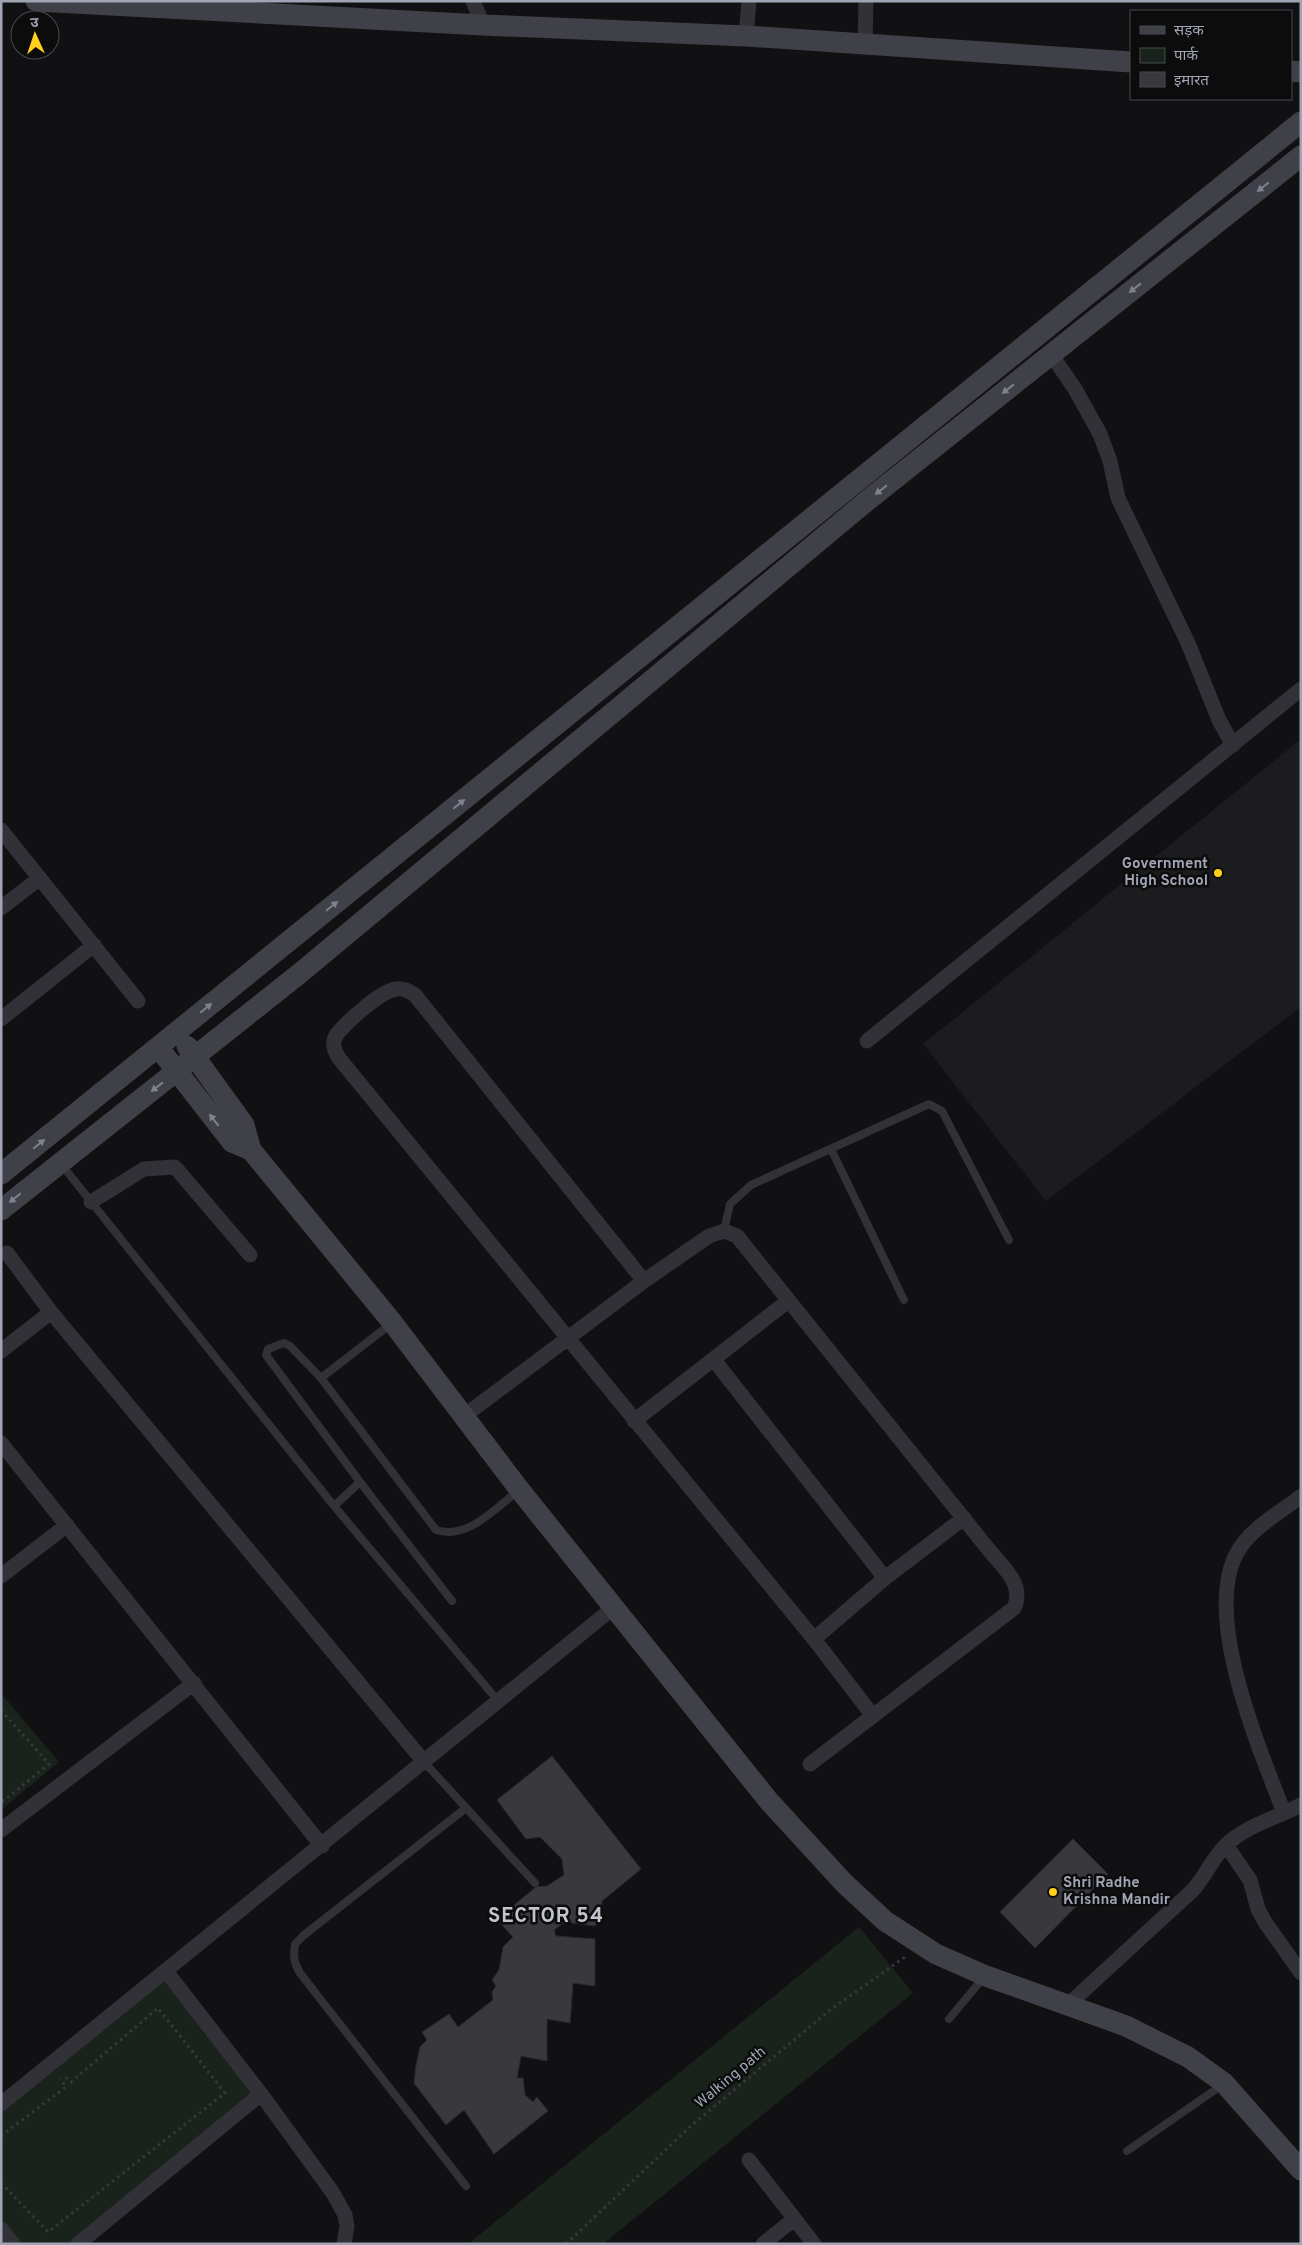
<svg xmlns="http://www.w3.org/2000/svg" width="1302" height="2245" viewBox="0 0 1302 2245" font-family="Overpass,'Noto Sans Devanagari',sans-serif">
	<rect width="100%" height="100%" fill="#111012"/>
	<path fill="#1c1c1f" d="M 1301,739 L 1301,1007 L 1046,1201 L 923,1044 Z"/>
	<path fill="#1a221c" d="M 1,1693 L 59,1762 L 1,1810 Z
		M 859,1927 L 913,1993 L 603,2244 L 468,2244 Z
		M 166,1971 L 261,2094 L 78,2244 L 13,2244 L 1,2230 L 1,2104 Z"/>
	<path fill="#38383d" stroke="#2b2a2e" d="M 552,1756 L 641,1869 L 602,1901 L 602,1918 L 595,1926 L 565,1922 L 554,1930 L 556,1936 L 595,1939 L 595,1986 L 573,1983 L 570,2023 L 547,2019 L 547,2061 L 521,2056 L 517,2078 L 523,2078 L 525,2095 L 533,2102 L 537,2097 L 548,2111 L 494,2154 L 464,2110 L 446,2125 L 414,2083 L 416,2066 L 420,2047 L 427,2040 L 422,2032 L 449,2014 L 458,2027 L 493,2000 L 492,1992 L 496,1986 L 492,1980 L 499,1970 L 503,1947 L 513,1937 L 497,1919 L 536,1887 L 547,1886 L 564,1875 L 562,1859 L 540,1837 L 526,1839 L 497,1800 Z
		M 1073,1839 L 1108,1874 L 1035,1948 L 1000,1912 Z"/>
	<g fill="none" stroke-linecap="round" stroke-linejoin="round">
		<path stroke="#37383e" stroke-width="3" stroke-dasharray="2.5 4" stroke-linecap="butt" d="M 1,1710 L 49,1764 L 1,1803
			M 1,2136 L 66,2087 L 60,2078
			M 1,2183 L 48,2232 L 225,2093 L 158,2008 L 71,2082 L 63,2075
			M 566,2244 L 692,2125 L 830,2010 L 905,1957"/>
		<path stroke="#313137" stroke-width="8" d="M 831,1149 L 904,1300
			M 61,1164 L 334,1506 L 499,1702
			M 724,1231 L 730,1204 L 751,1185 L 929,1104 L 942,1111 L 1009,1240
			M 321,1378 L 436,1530 C 468,1540 494,1509 518,1491
			M 360,1482 L 266,1355 L 268,1349 L 284,1343 L 290,1346 L 321,1378 L 392,1323
			M 334,1506 L 360,1482 L 452,1601
			M 425,1763 L 535,1883
			M 949,2019 L 984,1977
			M 1127,2151 L 1222,2085
			M 466,2186 L 300,1973 C 294,1963 293,1956 295,1944 L 304,1935 L 466,1808"/>
		<path stroke="#313137" stroke-width="15" d="M 473,1 L 483,25
			M 746,36 L 749,1
			M 865,44 L 866,1
			M 1051,354 L 1075,389 L 1100,434 L 1110,461 L 1118,498 L 1188,643 L 1219,720 L 1233,745
			M 1,830 L 138,1001
			M 1,908 L 40,878
			M 1,1019 L 94,945
			M 867,1041 L 1301,689
			M 91,1202 L 144,1169 L 175,1167 L 250,1255
			M 7,1253 L 51,1312 L 425,1763
			M 644,1281 L 415,995 C 409,991 403,988 396,989 C 379,992 348,1021 337,1034 C 331,1043 334,1049 338,1057 L 814,1639 L 873,1716
			M 1,1351 L 51,1312
			M 714,1360 L 885,1578
			M 464,1416 L 644,1281 L 709,1236 L 724,1231 L 737,1236 L 989,1550 C 1003,1567 1025,1585 1014,1608 L 810,1764
			M 634,1421 L 788,1301
			M 1,1443 L 322,1846
			M 1,1576 L 67,1525
			M 814,1639 L 885,1578 L 964,1518
			M 1284,1813 C 1260,1749 1201,1615 1238,1551 C 1251,1528 1281,1512 1301,1496
			M 1,1830 L 194,1683
			M 1226,1845 L 1250,1880 L 1258,1909 L 1265,1922 L 1301,1973
			M 166,1971 L 261,2094 L 333,2193 L 345,2215 L 347,2226 L 344,2244
			M 1069,2004 L 1193,1890 C 1205,1877 1212,1859 1225,1846 C 1245,1826 1276,1818 1301,1805
			M 1,2104 L 613,1608
			M 749,2160 L 814,2244
			M 1,2229 L 13,2244
			M 78,2244 L 261,2094
			M 763,2244 L 794,2219"/>
		<path stroke="#3f4048" stroke-width="21" d="M 36,1 L 483,25 L 746,36 L 1131,62
			M 1291,71 L 1301,72
			M 187,1046 L 244,1125 L 251,1150 L 392,1322 L 519,1489 L 768,1800 L 844,1883 L 885,1921 L 936,1954 L 986,1976 L 1126,2026 L 1188,2057 L 1224,2083 L 1301,2170
			M 158,1047 L 232,1142 L 251,1150
			M 1,1174 L 1301,122
			M 1,1210 L 299,974 L 868,500 L 1301,156"/>
	</g>
	<defs><path id="oneway-solid" d="M-6-.8H1V-3.2L6.5 0L1 3.2V.8H-6Z" transform="scale(1.25)"/></defs>
	<g fill="#7e818e">
		<use href="#oneway-solid" transform="translate(1263 187) rotate(142)"/>
		<use href="#oneway-solid" transform="translate(1135 288) rotate(142)"/>
		<use href="#oneway-solid" transform="translate(1008 389) rotate(142)"/>
		<use href="#oneway-solid" transform="translate(881 490) rotate(142)"/>
		<use href="#oneway-solid" transform="translate(459 804) rotate(-39)"/>
		<use href="#oneway-solid" transform="translate(332 906) rotate(-39)"/>
		<use href="#oneway-solid" transform="translate(206 1008) rotate(-39)"/>
		<use href="#oneway-solid" transform="translate(157 1087) rotate(142)"/>
		<use href="#oneway-solid" transform="translate(214 1120) rotate(-128)"/>
		<use href="#oneway-solid" transform="translate(39 1144) rotate(-39)"/>
		<use href="#oneway-solid" transform="translate(15 1198) rotate(141)"/>
	</g>
	<g fill="#ffd01c" stroke="#0c0c0d" stroke-width="2">
		<circle cx="1218" cy="873" r="5"/>
		<circle cx="1053" cy="1892" r="5"/>
	</g>
	<g text-anchor="middle" dominant-baseline="central" stroke-width="5" stroke-linejoin="round" paint-order="stroke">
		<g font-size="15" font-weight="bold" fill="#a0a4b4" stroke="#0c0c0d" text-anchor="end">
			<text x="1208" y="864">Government<tspan x="1208" dy="17">High School</tspan></text>
			<text x="1063" y="1883" text-anchor="start">Shri Radhe<tspan x="1063" dy="17">Krishna Mandir</tspan></text>
		</g>
		<g font-size="15" fill="#a0a4b4" stroke="#0c0c0d">
			<text transform="translate(731 2078) rotate(-40)">Walking path</text>
		</g>
		<g font-size="20" font-weight="bold" letter-spacing="1" fill="#c2c4d0" stroke="#0c0c0d">
			<text x="546" y="1917">SECTOR 54</text>
		</g>
	</g>
	<rect width="1302" height="2245" fill="none" stroke="#a0a4b4" stroke-width="5"/>
	<rect x="1130" y="10" width="162" height="90" fill="#0c0c0d" stroke="#474950"/>
	<rect x="1140" y="26" width="25" height="8" fill="#3f4048" stroke="#474950"/>
	<text x="1174" y="35" font-size="15" fill="#a0a4b4">सड़क</text>
	<rect x="1140" y="48" width="25" height="15" fill="#1a221c" stroke="#474950"/>
	<text x="1174" y="60" font-size="15" fill="#a0a4b4">पार्क</text>
	<rect x="1140" y="72" width="25" height="15" fill="#38383d" stroke="#474950"/>
	<text x="1174" y="85" font-size="15" fill="#a0a4b4">इमारत</text>
	<g transform="translate(35 35) rotate(357)"><circle r="24" fill="#0c0c0d" stroke="#474950"/>
	<path d="M0-4L9 19L0 12L-9 19Z" fill="#ffd01c"/>
	<text y="-8" font-size="14" font-weight="bold" text-anchor="middle" fill="#a0a4b4">उ</text>
	</g>
</svg>
